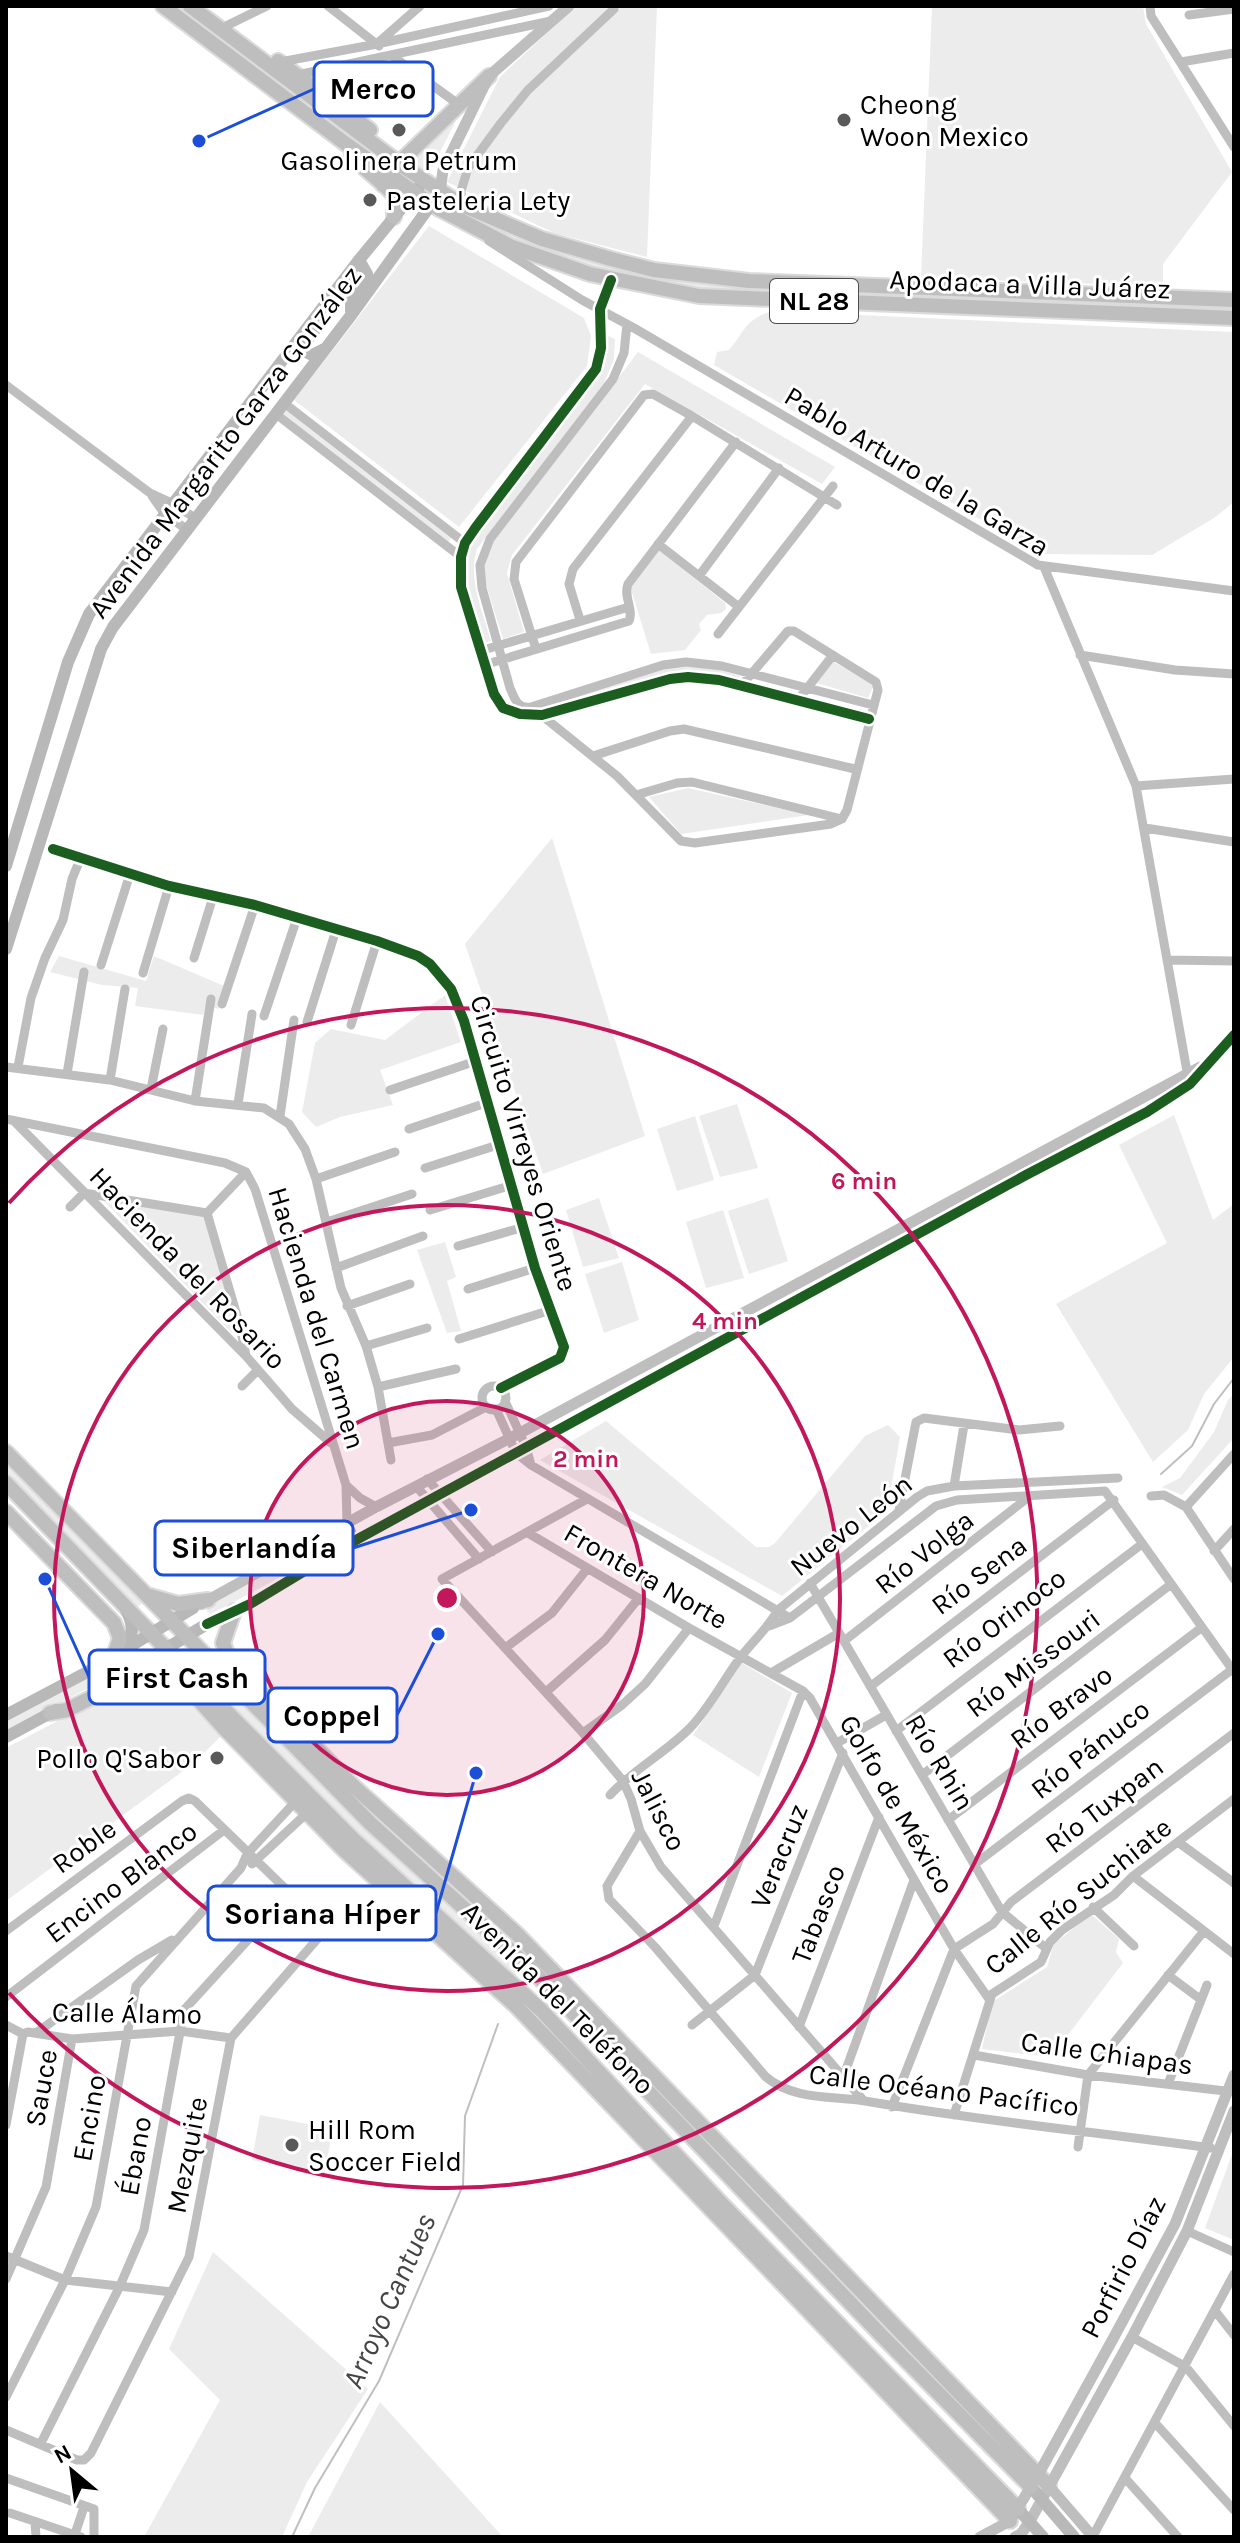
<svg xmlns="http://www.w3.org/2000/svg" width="1240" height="2543" viewBox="0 0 1240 2543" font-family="Karla,sans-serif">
	<rect width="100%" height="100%" fill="#fff"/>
	<path fill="#ececec" d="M 575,6 L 657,6 L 647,257 L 554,233 L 447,182 L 500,77 Z
		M 932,6 L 1143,6 L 1146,24 L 1232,172 L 1163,264 L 1163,286 L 921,278 Z
		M 466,101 L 430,172 L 422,171 L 417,164 L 417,153 Z
		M 446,203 C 587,286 748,286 906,293 C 1015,298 1125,303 1234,307 L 1234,312 L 717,290 C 635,279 555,263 482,224 C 470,218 453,211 446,203 Z
		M 429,226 L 584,318 L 591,336 L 587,366 L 459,527 L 294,400 Z
		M 772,311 L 1232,332 L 1234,502 L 1214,518 L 1152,555 L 1040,554 L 714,365 L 717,352 L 729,350 C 746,330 744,320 772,311 Z
		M 606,335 L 615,339 L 614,359 L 604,383 L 477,549 C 467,579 483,612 491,641 L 481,644 C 472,608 461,580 469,543 L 596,378 L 605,356 Z
		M 638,352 L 835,467 L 822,484 L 645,384 L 512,555 L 507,573 L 524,632 L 503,639 L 484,578 L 483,569 L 491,545 Z
		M 283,408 L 451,538 L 448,543 L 280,411 Z
		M 658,549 L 725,603 L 726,609 L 721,613 L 707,615 L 699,624 L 701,630 L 685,650 L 651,654 L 630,586 Z
		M 832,661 L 874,685 L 868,698 L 817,683 Z
		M 683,666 L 717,669 L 740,676 L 738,680 L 705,672 L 675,672 L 548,710 L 542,706 L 660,670 Z
		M 688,788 L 809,815 L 681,834 L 649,797 Z
		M 552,838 L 645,1136 L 543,1174 L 465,944 Z
		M 59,956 L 146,981 L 154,956 L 224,986 L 218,1009 L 206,1004 L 203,1015 L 135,1006 L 138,988 L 102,985 L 50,972 Z
		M 445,995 L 461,1042 L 380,1070 L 393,1105 L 340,1117 L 316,1127 L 302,1112 L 315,1043 L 331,1029 L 385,1040 Z
		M 737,1104 L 758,1168 L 720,1177 L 699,1116 Z
		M 1174,1115 L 1213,1220 L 1234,1204 L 1234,1357 L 1204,1394 L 1188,1430 L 1153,1462 L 1056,1304 L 1167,1243 L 1119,1145 Z
		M 695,1116 L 714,1180 L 677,1191 L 657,1129 Z
		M 599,1198 L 619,1258 L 583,1267 L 566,1210 Z
		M 768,1198 L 788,1261 L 749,1274 L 728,1211 Z
		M 102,1199 L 204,1215 L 238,1332 L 232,1333 Z
		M 723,1210 L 744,1278 L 706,1288 L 686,1222 Z
		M 445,1242 L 456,1277 L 447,1281 L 461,1331 L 447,1333 L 417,1250 Z
		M 622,1262 L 639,1320 L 604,1333 L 585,1274 Z
		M 1234,1394 L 1234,1438 L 1182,1495 L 1162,1487 L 1180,1478 L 1214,1432 L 1228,1400 Z
		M 606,1421 L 756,1547 L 769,1547 L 775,1543 L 865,1436 L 888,1425 L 900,1437 L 887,1511 L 782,1596 L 540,1460 Z
		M 6,1462 L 143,1602 L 136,1609 L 6,1477 Z
		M 328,1542 L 332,1550 L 211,1614 L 207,1612 L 207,1606 Z
		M 130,1655 L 135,1663 L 6,1732 L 6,1722 Z
		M 742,1663 L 792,1693 L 759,1777 L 693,1735 Z
		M 205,1665 L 340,1802 L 520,1964 L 516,1975 L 353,1831 L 196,1673 Z
		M 149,1673 L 166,1679 L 221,1736 L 194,1763 L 6,1901 L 6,1748 Z
		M 1091,1914 L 1119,1939 L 1116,1952 L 1123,1963 L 1051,2057 L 982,2049 L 992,2002 L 1047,1967 L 1054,1944 Z
		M 260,2115 L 333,2129 L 324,2174 L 252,2160 Z
		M 1234,2149 L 1234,2240 L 1205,2228 Z
		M 213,2252 L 368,2389 L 307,2482 L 282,2537 L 144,2537 L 220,2400 L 169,2349 Z
		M 380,2402 L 503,2537 L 308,2537 Z"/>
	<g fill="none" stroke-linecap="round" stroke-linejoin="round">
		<path stroke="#bfbfbf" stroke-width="2" d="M 1161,1474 L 1192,1446 L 1214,1404 L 1234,1378
			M 292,2537 L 315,2488 L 379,2381 L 463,2185 L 465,2116 L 498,2024"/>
		<g stroke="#dbdbdb" stroke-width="18">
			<path id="primary" d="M 163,6 L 346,144 L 432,205 L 510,246 L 590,274 L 699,296 L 1234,318
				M 190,6 L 407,169 L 462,205 L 542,239 L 611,259 L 654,270 L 749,281 L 1234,300
				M 278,61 L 370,130
				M 352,155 C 360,167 391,188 394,197 C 396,202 394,211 394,217
				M 383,185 L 399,163 L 489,76
				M 6,1452 L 370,1823 L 531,1969 L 882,2336 L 1031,2487
				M 6,1483 L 233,1718 L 354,1840 L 542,2011 L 719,2201 L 1018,2509
				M 6,1512 L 114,1623 L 120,1638 L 114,1656
				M 150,1596 L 178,1604 L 208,1600
				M 234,1611 L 223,1643 L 229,1659 L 350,1783 L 518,1935 L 1049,2486
				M 173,1657 L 180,1679 L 224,1728 L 344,1850 L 516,2006 L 1010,2521
				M 50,1713 L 67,1710 L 146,1670 L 163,1671 L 180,1679"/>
		</g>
		<path stroke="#bebebe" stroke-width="9" d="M 328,6 L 379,46
			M 1150,6 L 1151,16 L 1234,147
			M 1189,15 L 1234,9
			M 228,25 L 267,6
			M 379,42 L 420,6
			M 391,55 L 458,104
			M 280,62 L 377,44 L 549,6
			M 1181,62 L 1234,53
			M 297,75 L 551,21
			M 462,205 L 461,191 L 468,168 L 501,123 L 528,90 L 614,9
			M 489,241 L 582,300 L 634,328 L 1038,565 L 1234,591
			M 611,280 L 600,309 L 601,348 L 596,369 L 476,527 L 465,543 L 461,557 L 461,587 L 494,694 L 503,708 L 520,714 L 542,715 L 670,679 L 688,677 L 719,680 L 869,719
			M 627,324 L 624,353 L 613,379 L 490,539 L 480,565 L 482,588 L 510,688 C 515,699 517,709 531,707 L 663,665 L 686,662 L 722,666 L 873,705
			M 6,385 L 150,493 L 172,503 L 195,518
			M 284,403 L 465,543
			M 276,414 L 461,557
			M 152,496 L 164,513 L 186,529
			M 658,544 L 739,607
			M 1044,567 L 1136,786 L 1188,1077
			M 699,576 L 779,468
			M 580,620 L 569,584 L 573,569 L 692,416
			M 718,634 L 833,486
			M 536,649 L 514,579 L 516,562 L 644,395 L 653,394 L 692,416 L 837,505
			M 480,651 L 629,607
			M 1080,655 L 1175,670 L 1234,674
			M 484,665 L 629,621 C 634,609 623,597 628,584 L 736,442
			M 798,700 L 833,655
			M 540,714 L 617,776 L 681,841 L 695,843 L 831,824 L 842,819 L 847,810 L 878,690 L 876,682 L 794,631 L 788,631 L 741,686
			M 593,756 L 670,731 L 684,729 L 855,769
			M 1136,786 L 1234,779
			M 636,795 L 677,783 L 692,782 L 842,819
			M 1145,828 L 1234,842
			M 53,849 L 169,886 L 255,905 L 377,941 L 418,956 L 430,964 L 451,989 L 464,1021 L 535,1268 L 564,1347 L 560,1358 L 501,1388
			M 194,958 L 213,897
			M 1167,960 L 1234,961
			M 101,965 L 130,874
			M 143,973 L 169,886
			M 222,1004 L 255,905
			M 264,1016 L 297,918
			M 307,1022 L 336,930
			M 351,1025 L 377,941
			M 6,1067 L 110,1080 L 195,1101 L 264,1108 L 289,1124 L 305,1149 L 316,1179 L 341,1288 L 366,1346 L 378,1387 L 391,1460
			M 18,1067 L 31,998 L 45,958 L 63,920 L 72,879 L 81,857
			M 67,1074 L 84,972
			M 110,1080 L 125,989
			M 151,1089 L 163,1029
			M 390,1090 L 476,1061
			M 195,1101 L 211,999
			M 238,1104 L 252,1014
			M 280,1116 L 294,1020
			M 6,1119 L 225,1163 L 246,1172 L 255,1189 L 346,1485 L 347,1523 L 356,1540
			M 14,1121 L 246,1356 L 292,1409 L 331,1443
			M 409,1129 L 486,1103
			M 425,1168 L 501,1144
			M 316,1179 L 395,1152
			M 70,1207 L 84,1193 L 207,1213 L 240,1326 L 246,1356
			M 430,1210 L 512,1185
			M 207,1213 L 246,1172
			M 327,1222 L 412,1194
			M 458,1246 L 524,1227
			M 336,1268 L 423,1236
			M 468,1289 L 535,1268
			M 347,1306 L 410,1284
			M 459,1339 L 551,1310
			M 366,1346 L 427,1328
			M 242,1386 L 258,1370
			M482 1398a12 12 0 1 1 24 0a12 12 0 1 1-24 0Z
			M 378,1387 L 456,1369
			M 505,1401 L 526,1447 L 531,1465
			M 496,1409 L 516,1453 L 531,1465 L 790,1618
			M 388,1443 L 432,1435 L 486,1407
			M 427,1479 L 492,1552
			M 346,1485 L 360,1498 L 376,1507
			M 416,1486 L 479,1559
			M 954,1486 L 964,1425
			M 1151,1496 L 1164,1495 L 1186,1507 L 1234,1579
			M 587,1499 L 442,1579 L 583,1733 L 623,1781 L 631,1799 L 640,1831 L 661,1867 L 864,2101
			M 1186,1507 L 1234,1454
			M 899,1510 L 916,1422 L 924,1418 L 1019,1430 L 1060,1426
			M 528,1533 L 689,1628 L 803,1691 L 810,1698 L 954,1949 L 989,1999
			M 1214,1551 L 1234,1529
			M 810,1583 L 1002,1912 L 1047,1949
			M 769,1626 L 790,1618 L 936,1506 L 957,1500 L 1105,1491 L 1234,1672
			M 844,1641 L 1030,1496
			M 505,1648 L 552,1613 L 587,1569
			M 771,1673 L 839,1633
			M 871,1686 L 1114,1500
			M 546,1692 L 605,1640 L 638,1599
			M 896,1731 L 1142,1544
			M 583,1733 L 622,1705 L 645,1684 L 689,1628
			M 837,1743 L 886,1715
			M 922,1775 L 1170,1585
			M 610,1795 C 634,1769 665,1753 690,1728 C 710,1707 723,1681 740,1658 C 753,1641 768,1628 778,1610 L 917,1497 L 927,1491 L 954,1486 L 1118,1478
			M 948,1820 L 1201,1628
			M 640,1831 L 607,1886 L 609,1899 L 655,1947 L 766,2077 C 793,2100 832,2096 865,2101 C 980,2121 1096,2132 1211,2148
			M 1178,1842 L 1234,1883
			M 252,1864 L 307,1813
			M 975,1864 L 1234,1668
			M 1133,1876 L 1234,1954
			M 1093,1907 L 1134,1946
			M 714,1926 L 803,1691
			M 6,1931 L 182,1801 L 189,1798 L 195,1801 L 326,1928
			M 1168,1975 L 1200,1999
			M 6,1997 L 224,1830
			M 6,2025 L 23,2034
			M 692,2025 L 755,1975 L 843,1753
			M 799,2027 L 879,1817
			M 36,2033 L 138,1960 L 172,1940
			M 23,2034 L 28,2032 L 72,2039 L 180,2031 L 231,2038
			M 974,2055 L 1088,2075 L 1234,2092
			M 843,2078 L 914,1880
			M 1168,2084 L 1207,1985
			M 892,2107 L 954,1949 L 993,1924 L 1011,1902 L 1234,1733
			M 954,2115 L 992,1994 L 1041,1962 L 1050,1942 L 1062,1930 L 1114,1895 L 1133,1876 L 1234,1799
			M 6,2125 L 23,2034
			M 1078,2147 L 1088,2075 L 1204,1931
			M 1187,2231 L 1234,2252
			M 6,2256 L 65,2280 L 172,2292
			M 6,2279 L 46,2187 L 72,2039
			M 1216,2312 L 1234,2335
			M 1132,2337 L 1186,2367 L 1234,2426
			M 6,2397 L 65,2280 L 96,2207 L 136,1986 L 241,1868 L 247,1854 L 295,1802
			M 1156,2424 L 1234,2510
			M 6,2430 L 77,2460 L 84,2460 L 91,2453 L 189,2257 L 231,2038 L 360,1890
			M 41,2443 L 119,2288 L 144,2230 L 184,2010 L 289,1895
			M 6,2478 L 94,2509 L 94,2535
			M 1125,2478 L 1178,2537
			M 10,2513 L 81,2537
			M 35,2522 L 36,2537
			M 1093,2536 L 1234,2274
			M 74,2537 L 84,2507"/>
		<path stroke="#bebebe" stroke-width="11" d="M 440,192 L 443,170 L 489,76 L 569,6
			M 201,1604 L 376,1507 L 520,1433 L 1200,1067
			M 207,1624 L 250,1604 L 356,1540 L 1026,1175 L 1147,1112 L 1190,1084 L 1234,1035
			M 1049,2486 L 1093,2537
			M 980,2537 L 1010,2521 L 1038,2475 L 1114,2337 L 1175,2224 L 1234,2075
			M 1015,2537 L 1021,2534 L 1030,2521 L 1132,2337 L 1187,2231 L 1234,2111"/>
		<path stroke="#b8b8b8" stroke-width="12" d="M 351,311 L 351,301 L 367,274 L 359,260
			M 315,330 L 306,342 L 306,352 L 312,355 L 324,349
			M 6,866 L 68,662 L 89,614 L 359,260 L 419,187
			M 6,949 L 101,649 L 113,627 L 352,314 L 440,192
			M 125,1648 C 135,1636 133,1623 126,1610
			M 122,1675 L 207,1624
			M 6,1715 L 91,1670 L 193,1608
			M 6,1737 L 56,1710
			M 1031,2487 L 1074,2537
			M 1018,2509 L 1043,2537"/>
		<use href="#primary" stroke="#bebebe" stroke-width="14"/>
		<g stroke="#fff" stroke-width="15">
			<path id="cycleway" d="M 611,280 L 600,309 L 601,348 L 596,369 L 476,527 L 465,543 L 461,557 L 461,587 L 494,694 L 503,708 L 520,714 L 542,715 L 670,679 L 688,677 L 719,680 L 869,719
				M 53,849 L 169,886 L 255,905 L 377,941 L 418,956 L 430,964 L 451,989 L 464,1021 L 535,1268 L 564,1347 L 560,1358 L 501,1388
				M 207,1624 L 250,1604 L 356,1540 L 1026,1175 L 1147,1112 L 1190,1084 L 1234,1035"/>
		</g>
		<use href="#cycleway" stroke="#1b5e20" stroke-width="10"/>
	</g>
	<circle cx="447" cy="1598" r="197" fill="#c2185b" fill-opacity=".12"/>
	<g fill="none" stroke="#c2185b" stroke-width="4">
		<circle cx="447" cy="1598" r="197"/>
		<circle cx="447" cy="1598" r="393"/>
		<path d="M9 1203A590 590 0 1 1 9 1993"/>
	</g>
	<g fill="#595959" stroke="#fff" stroke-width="3">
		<circle cx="844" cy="120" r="8"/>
		<circle cx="399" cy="130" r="8"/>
		<circle cx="370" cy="200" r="8"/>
		<circle cx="217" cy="1758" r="8"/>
		<circle cx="292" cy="2145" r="8"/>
	</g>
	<g text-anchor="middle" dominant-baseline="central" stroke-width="6" stroke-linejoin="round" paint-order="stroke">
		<rect fill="#fff" stroke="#4c4c4c" stroke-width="2" x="770" y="279" width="88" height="44" rx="6"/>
		<g font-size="26" font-weight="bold" fill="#000">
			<text x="814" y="301">NL 28</text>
		</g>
		<g font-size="28" fill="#000" stroke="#fff" text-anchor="start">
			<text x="860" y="104">Cheong<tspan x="860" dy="32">Woon Mexico</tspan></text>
			<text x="399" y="160" text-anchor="middle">Gasolinera Petrum</text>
			<text x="386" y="200">Pasteleria Lety</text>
			<text x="201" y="1758" text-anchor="end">Pollo Q'Sabor</text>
			<text x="308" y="2129">Hill Rom<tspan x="308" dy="32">Soccer Field</tspan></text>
		</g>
		<g font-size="28" fill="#000" stroke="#fff">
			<text transform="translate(1030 284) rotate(2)">Apodaca a Villa Juárez</text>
			<text transform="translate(225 442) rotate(-53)">Avenida Margarito Garza González</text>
			<text transform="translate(917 471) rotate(31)">Pablo Arturo de la Garza</text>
			<text transform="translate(524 1143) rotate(73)">Circuito Virreyes Oriente</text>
			<text transform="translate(188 1268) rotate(46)">Hacienda del Rosario</text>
			<text transform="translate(317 1318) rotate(73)">Hacienda del Carmen</text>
			<text transform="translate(851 1525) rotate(-38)">Nuevo León</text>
			<text transform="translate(924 1552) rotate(-38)">Río Volga</text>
			<text transform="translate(979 1575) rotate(-37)">Río Sena</text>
			<text transform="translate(646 1576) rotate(30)">Frontera Norte</text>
			<text transform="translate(1004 1618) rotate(-37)">Río Orinoco</text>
			<text transform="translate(1033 1663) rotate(-37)">Río Missouri</text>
			<text transform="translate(1061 1707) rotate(-37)">Río Bravo</text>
			<text transform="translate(1090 1749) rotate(-38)">Río Pánuco</text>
			<text transform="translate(940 1762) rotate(59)">Río Rhin</text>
			<text transform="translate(897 1804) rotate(60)">Golfo de México</text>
			<text transform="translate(1104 1805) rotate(-37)">Río Tuxpan</text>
			<text transform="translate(659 1810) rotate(63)">Jalisco</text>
			<text transform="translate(84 1846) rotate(-36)">Roble</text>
			<text transform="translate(779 1856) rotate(-68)">Veracruz</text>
			<text transform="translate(121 1882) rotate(-37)">Encino Blanco</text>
			<text transform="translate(1078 1896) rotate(-39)">Calle Río Suchiate</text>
			<text transform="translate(818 1914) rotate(-69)">Tabasco</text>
			<text transform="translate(558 1998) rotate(45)">Avenida del Teléfono</text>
			<text transform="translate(127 2013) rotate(1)">Calle Álamo</text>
			<text transform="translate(1107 2053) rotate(8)">Calle Chiapas</text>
			<text transform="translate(41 2088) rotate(-80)">Sauce</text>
			<text transform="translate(944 2090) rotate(7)">Calle Océano Pacífico</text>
			<text transform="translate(89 2118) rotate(-80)">Encino</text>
			<text transform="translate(187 2155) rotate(-79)">Mezquite</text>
			<text transform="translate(135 2156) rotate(-80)">Ébano</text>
			<text transform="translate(1123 2267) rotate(-63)">Porfirio Díaz</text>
		</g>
		<g font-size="30" font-style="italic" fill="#444" stroke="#fff">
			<text transform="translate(389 2301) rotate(-66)">Arroyo Cantues</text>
		</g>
	</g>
	<circle cx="447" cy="1598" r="12" fill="#c2185b" stroke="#fff" stroke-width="4"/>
	<g font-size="24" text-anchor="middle" font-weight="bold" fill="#c2185b" stroke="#fff" stroke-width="6" stroke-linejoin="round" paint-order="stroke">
		<text x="864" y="1189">6 min</text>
		<text x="725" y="1329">4 min</text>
		<text x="586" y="1467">2 min</text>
	</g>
	<path fill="none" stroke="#1d4ed8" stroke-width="3" d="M199 141L314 89M471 1510L353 1548M45 1579L89 1677M438 1634L397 1715M476 1773L436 1913"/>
	<g fill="#1d4ed8" stroke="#fff" stroke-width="3">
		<circle cx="199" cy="141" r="8"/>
		<circle cx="471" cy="1510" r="8"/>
		<circle cx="45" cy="1579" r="8"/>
		<circle cx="438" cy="1634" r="8"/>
		<circle cx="476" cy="1773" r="8"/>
	</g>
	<g fill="#fff" stroke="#1d4ed8" stroke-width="3">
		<rect x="314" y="62" width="119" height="54" rx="8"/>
		<rect x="155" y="1521" width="198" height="54" rx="8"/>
		<rect x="89" y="1650" width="176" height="54" rx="8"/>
		<rect x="268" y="1688" width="129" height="54" rx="8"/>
		<rect x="208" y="1886" width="228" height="54" rx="8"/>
	</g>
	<g font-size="30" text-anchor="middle" font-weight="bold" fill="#000">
		<text x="373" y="99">Merco</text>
		<text x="254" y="1558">Siberlandía</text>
		<text x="177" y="1688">First Cash</text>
		<text x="332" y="1726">Coppel</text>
		<text x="322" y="1924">Soriana Híper</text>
	</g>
	<rect width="1240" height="2543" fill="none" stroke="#000000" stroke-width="16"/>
	<g transform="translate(72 2471) rotate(331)" stroke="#ffffff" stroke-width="6" paint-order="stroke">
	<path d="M0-6L14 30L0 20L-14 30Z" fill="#000000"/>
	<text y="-12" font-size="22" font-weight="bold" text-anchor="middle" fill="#000000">N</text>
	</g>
</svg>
